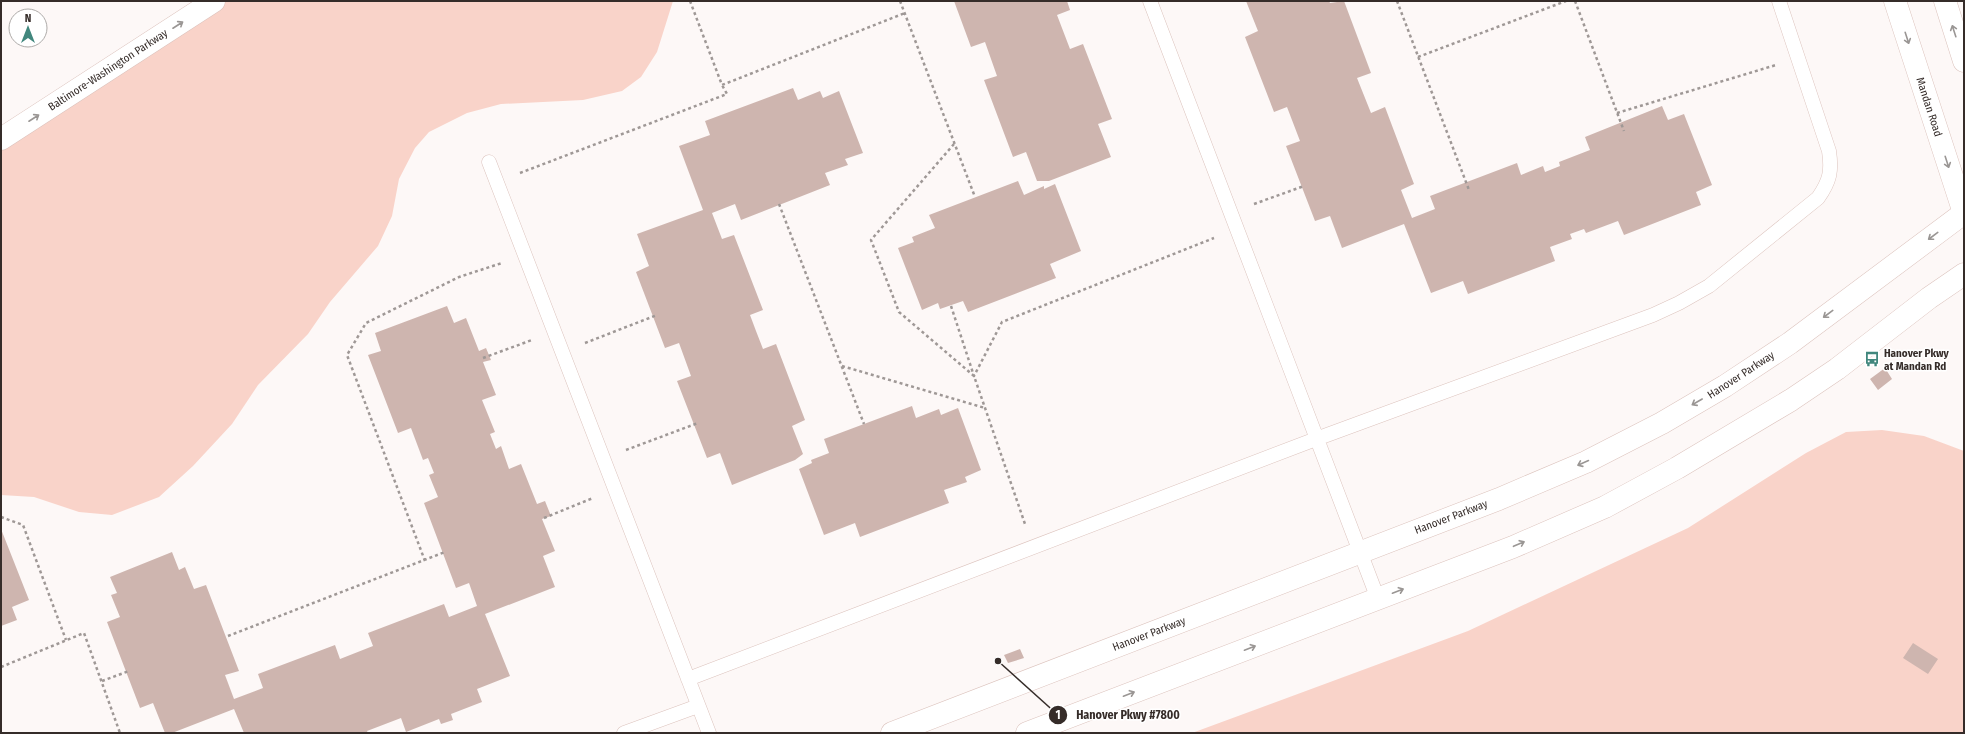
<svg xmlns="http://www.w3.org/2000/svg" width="1965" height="734" viewBox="0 0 1965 734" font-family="'Fira Sans Condensed',sans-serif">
	<rect width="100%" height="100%" fill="#fdf8f7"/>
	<path fill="#f9d3c9" d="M 214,1 L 673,1 L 657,52 L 641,77 L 622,91 L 583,100 L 501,104 L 467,113 L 429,132 L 415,148 L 399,179 L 392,216 L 378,246 L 330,302 L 308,334 L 258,385 L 232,424 L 193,466 L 159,497 L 112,515 L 79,512 L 34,497 L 1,495 L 1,139 Z
		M 1882,430 L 1924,436 L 1964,451 L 1964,733 L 1192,733 L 1468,631 L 1688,528 L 1806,453 L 1846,432 Z"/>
	<path fill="#ceb5af" d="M 954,1 L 1067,1 L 1070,10 L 1057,15 L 1070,49 L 1083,44 L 1112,119 L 1098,124 L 1111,157 L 1049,181 L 1037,181 L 1026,152 L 1013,157 L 984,80 L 997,76 L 985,42 L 971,47 Z
		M 1246,1 L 1329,1 L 1330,3 L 1344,1 L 1371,73 L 1357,78 L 1371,113 L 1385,107 L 1414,184 L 1401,190 L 1412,218 L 1435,209 L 1430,196 L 1517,163 L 1521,175 L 1543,166 L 1545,172 L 1560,166 L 1559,162 L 1590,150 L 1585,137 L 1662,106 L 1668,120 L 1684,114 L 1712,185 L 1696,192 L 1701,205 L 1624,235 L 1618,221 L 1586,233 L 1584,229 L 1570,234 L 1572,239 L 1550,247 L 1555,261 L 1468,294 L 1463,281 L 1431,293 L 1404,224 L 1342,248 L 1330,216 L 1315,221 L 1286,146 L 1300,141 L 1287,107 L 1274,112 L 1245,37 L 1258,31 Z
		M 793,88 L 798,100 L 820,91 L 823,98 L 839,91 L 863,153 L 845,159 L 848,165 L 825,173 L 830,185 L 741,220 L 735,204 L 712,213 L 722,239 L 734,235 L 763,310 L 750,315 L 756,331 L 763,349 L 776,344 L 805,420 L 792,426 L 803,454 L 795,460 L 732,485 L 720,453 L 707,458 L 677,381 L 691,376 L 679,343 L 665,348 L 636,272 L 649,266 L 637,234 L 703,210 L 679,146 L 710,135 L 705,121 Z
		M 1018,181 L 1024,195 L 1044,186 L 1044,189 L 1055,184 L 1081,251 L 1050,264 L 1056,278 L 968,312 L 963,301 L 940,309 L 938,303 L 922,310 L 898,248 L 914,242 L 912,237 L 935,228 L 929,215 Z
		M 447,306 L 454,323 L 466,318 L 479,351 L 486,348 L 491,360 L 483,362 L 496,395 L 482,400 L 495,432 L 490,434 L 496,449 L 501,446 L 509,469 L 521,464 L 537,504 L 545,501 L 551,516 L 542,519 L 555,551 L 543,556 L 555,587 L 485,614 L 510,676 L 477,689 L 482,702 L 451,714 L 453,720 L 441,724 L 439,719 L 406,732 L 401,718 L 367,731 L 368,733 L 244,733 L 234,709 L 172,733 L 165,733 L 153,703 L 140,708 L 107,622 L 120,617 L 111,595 L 117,593 L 110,577 L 172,552 L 179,570 L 185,567 L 194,589 L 206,585 L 239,671 L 225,675 L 234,699 L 263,688 L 258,674 L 335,645 L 340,659 L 373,646 L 368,633 L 444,604 L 449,617 L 477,606 L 469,583 L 456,588 L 424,503 L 438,497 L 429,475 L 434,473 L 428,458 L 423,460 L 411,428 L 398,433 L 368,355 L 381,351 L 375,333 Z
		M 1885,368 L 1892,379 L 1878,390 L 1870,379 Z
		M 912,406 L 916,418 L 939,409 L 941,415 L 958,408 L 981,470 L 965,477 L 967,482 L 944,490 L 949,503 L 860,537 L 855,523 L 824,535 L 799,469 L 812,463 L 811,460 L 829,453 L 824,439 Z
		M 1,529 L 29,600 L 12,607 L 17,620 L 1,626 Z
		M 1913,643 L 1938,659 L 1928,674 L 1903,658 Z
		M 1020,649 L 1024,658 L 1008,663 L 1004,655 Z"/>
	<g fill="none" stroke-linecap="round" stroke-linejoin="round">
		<g stroke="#dcc3bd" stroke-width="15">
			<path id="lane" d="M 1150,1 L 1378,599
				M 489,162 L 709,733
				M 688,679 L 1316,439 L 1653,315 L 1679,303 L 1709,286 L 1818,198 C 1830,181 1832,171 1829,151 L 1779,1
				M 624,733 L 698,706"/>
		</g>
		<g stroke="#dcc3bd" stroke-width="23">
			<path id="street" d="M 1895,1 L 1964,213
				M 1945,1 L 1964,61"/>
		</g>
		<g stroke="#dcc3bd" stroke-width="23">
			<path id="secondary" d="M 892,733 L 1499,499 L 1586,462 L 1662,423 L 1725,386 L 1790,343 L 1964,213
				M 1027,733 L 1513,547 L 1605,507 L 1677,468 L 1791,400 L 1837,369 L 1929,298 L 1964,274"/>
		</g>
		<g stroke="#dcc3bd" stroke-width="23">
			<path id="highway" d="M 1,139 L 214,1"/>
		</g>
		<path stroke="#9f9896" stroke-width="2.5" stroke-dasharray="3 3" stroke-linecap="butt" d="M 690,1 L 722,85 L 905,13
			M 900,1 L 975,197
			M 1397,1 L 1469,190
			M 1575,1 L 1624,131
			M 1418,57 L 1566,1
			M 1617,113 L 1776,65
			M 954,144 L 871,240 L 899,312 L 974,376 L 1025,524
			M 520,173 L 727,94 L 722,85
			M 779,204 L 864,424
			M 1254,204 L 1304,186
			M 951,306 L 974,376 L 1002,322 L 1214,238
			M 585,343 L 657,315
			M 483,358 L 532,340
			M 842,366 L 985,408
			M 626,450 L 698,423
			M 1,517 L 23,525 L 66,640
			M 544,518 L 593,498
			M 425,561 L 347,355 L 366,323 L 459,277 L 502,263
			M 228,636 L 445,552
			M 1,667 L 84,633 L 120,733
			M 102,681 L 129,671"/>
		<use href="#lane" stroke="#fff" stroke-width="14"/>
		<use href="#street" stroke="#fff" stroke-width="22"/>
		<use href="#secondary" stroke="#fff" stroke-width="22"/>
		<use href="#highway" stroke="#fff" stroke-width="22"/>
	</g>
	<defs><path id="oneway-shaft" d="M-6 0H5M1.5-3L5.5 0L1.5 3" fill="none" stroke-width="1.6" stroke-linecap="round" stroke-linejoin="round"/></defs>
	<g stroke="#9a9694">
		<use href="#oneway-shaft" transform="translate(178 25) rotate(-33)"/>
		<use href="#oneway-shaft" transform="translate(1954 31) rotate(-108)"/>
		<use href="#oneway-shaft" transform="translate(1907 38) rotate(72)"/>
		<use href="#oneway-shaft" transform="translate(34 118) rotate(-33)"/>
		<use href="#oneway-shaft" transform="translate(1947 162) rotate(72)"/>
		<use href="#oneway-shaft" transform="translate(1933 236) rotate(143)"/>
		<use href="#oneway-shaft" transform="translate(1828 314) rotate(143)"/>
		<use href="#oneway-shaft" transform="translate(1697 402) rotate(150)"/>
		<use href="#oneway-shaft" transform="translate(1583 463) rotate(156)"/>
		<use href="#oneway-shaft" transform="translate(1519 544) rotate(-23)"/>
		<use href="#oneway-shaft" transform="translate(1398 591) rotate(-21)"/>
		<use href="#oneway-shaft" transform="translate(1250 648) rotate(-21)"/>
		<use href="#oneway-shaft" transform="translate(1129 694) rotate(-21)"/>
	</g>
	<defs>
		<g id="bus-bare" transform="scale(1.2)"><path d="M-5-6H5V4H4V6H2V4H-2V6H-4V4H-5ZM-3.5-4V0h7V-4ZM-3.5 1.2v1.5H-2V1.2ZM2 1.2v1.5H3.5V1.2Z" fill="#41877d" stroke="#fff" stroke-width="2.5" paint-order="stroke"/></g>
	</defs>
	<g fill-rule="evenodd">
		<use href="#bus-bare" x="1872" y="359"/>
	</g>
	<g text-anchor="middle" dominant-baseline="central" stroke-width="3" stroke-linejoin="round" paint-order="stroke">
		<g font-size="11" fill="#352c29" stroke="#fff">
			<text transform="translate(108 70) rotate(-33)">Baltimore-Washington Parkway</text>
			<text transform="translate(1929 107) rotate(72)">Mandan Road</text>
			<text transform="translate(1741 375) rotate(-33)">Hanover Parkway</text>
			<text transform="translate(1451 517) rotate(-21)">Hanover Parkway</text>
			<text transform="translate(1149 634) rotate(-21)">Hanover Parkway</text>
		</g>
		<g font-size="11" font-weight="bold" fill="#352c29" stroke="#fff" text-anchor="start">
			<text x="1884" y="353">Hanover Pkwy<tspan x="1884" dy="13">at Mandan Rd</tspan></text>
		</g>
	</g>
	<path fill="none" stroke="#352c29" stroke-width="1.5" d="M998 661L1058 715"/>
	<g fill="#352c29" stroke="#fff" stroke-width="1.5">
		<circle cx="998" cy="661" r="4"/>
		<circle cx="1058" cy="715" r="10"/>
	</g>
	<g font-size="12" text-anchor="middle" font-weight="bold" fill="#fff">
		<text x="1058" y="719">1</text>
	</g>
	<g font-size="12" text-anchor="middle" font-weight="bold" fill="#352c29" stroke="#fff" stroke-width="3" stroke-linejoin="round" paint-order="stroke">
		<text x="1128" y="719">Hanover Pkwy #7800</text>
	</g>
	<rect width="1965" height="734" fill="none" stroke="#352c29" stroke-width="4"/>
	<g transform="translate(28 28)"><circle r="19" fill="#ffffff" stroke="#aeaba9"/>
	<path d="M0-3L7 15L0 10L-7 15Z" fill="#41877d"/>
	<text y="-6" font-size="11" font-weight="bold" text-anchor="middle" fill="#352c29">N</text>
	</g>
</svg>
